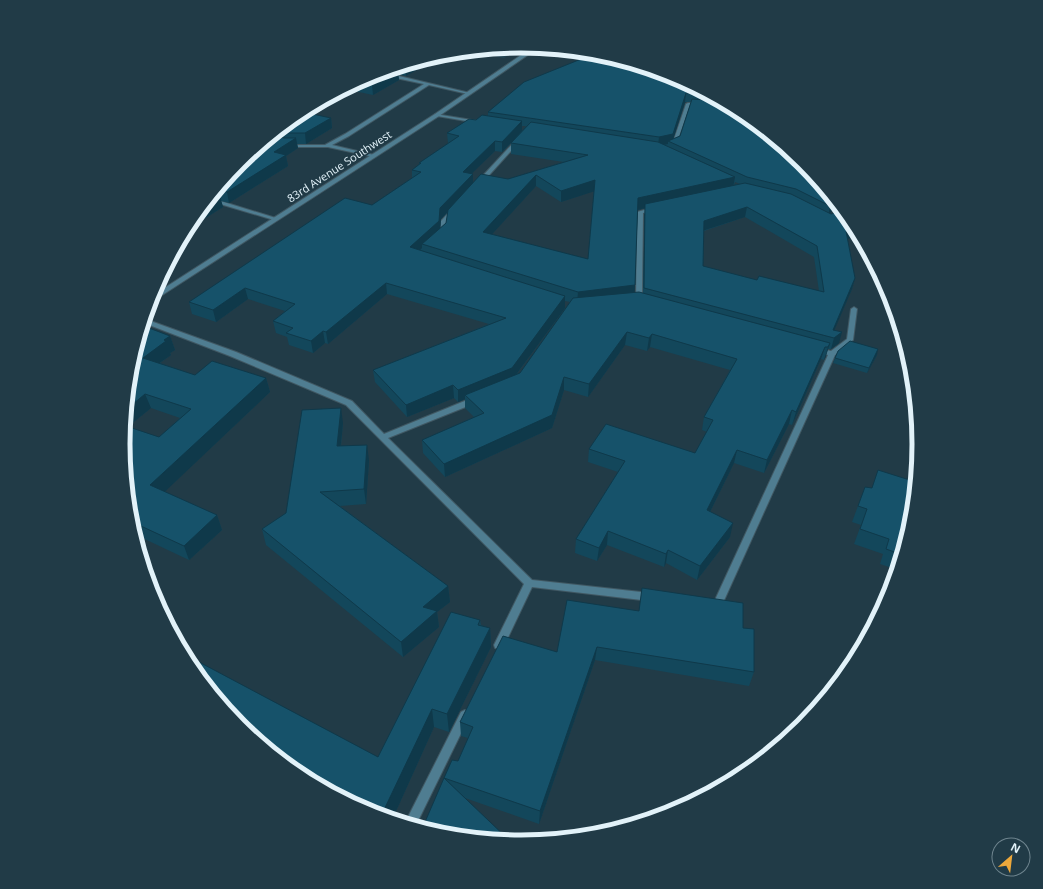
<svg xmlns="http://www.w3.org/2000/svg" width="1043" height="889" viewBox="0 0 1043 889" font-family="'Open Sans',sans-serif">
	<rect width="100%" height="100%" fill="#213b47"/>
	<path fill="#234656" d="M 522,46 L 504,58 L 469,51 Z"/>
	<g fill="none" stroke-linecap="round" stroke-linejoin="round">
		<g stroke="#405863" stroke-width="2">
			<path id="service" d="M 382,72 L 470,93 L 468,94 L 429,85 L 349,136 L 332,145 L 374,155 L 374,157 L 328,147 L 286,147 L 286,145 L 325,145 L 345,134 L 424,84 L 377,74 Z
				M 702,102 L 702,104 L 690,105 L 676,145 L 672,146 L 672,145 L 686,104 L 688,103 Z
				M 435,114 L 478,121 L 480,122 L 478,123 L 437,116 L 435,115 Z
				M 516,140 L 520,141 L 482,183 L 478,183 L 478,181 Z
				M 655,207 L 658,209 L 657,210 L 643,213 L 642,301 L 639,303 L 636,301 L 637,212 Z
				M 452,209 L 457,210 L 447,221 L 447,233 L 444,236 L 440,236 L 441,221 Z
				M 854,307 L 857,309 L 853,340 L 835,355 L 721,607 L 718,608 L 711,607 L 709,604 L 711,601 L 715,600 L 828,355 L 816,351 L 814,350 L 818,348 L 831,351 L 847,339 L 851,309 Z
				M 145,319 L 236,352 L 352,401 L 384,434 L 472,398 L 478,398 L 479,400 L 478,402 L 388,438 L 532,580 L 650,593 L 653,594 L 655,597 L 653,600 L 650,601 L 532,587 L 503,648 L 499,649 L 495,648 L 494,645 L 524,584 L 346,405 L 230,356 L 144,323 Z
				M 465,710 L 469,712 L 470,715 L 415,827 L 405,823 L 461,712 Z"/>
		</g>
		<g stroke="#405863" stroke-width="2">
			<path id="minor" d="M 210,199 L 214,199 L 279,219 L 274,220 L 210,201 Z"/>
		</g>
		<g stroke="#405863" stroke-width="2">
			<path id="tertiary" d="M 533,47 L 538,48 L 439,116 L 153,301 L 150,302 L 152,296 L 435,114 Z"/>
		</g>
		<use href="#service" fill="#4f7d91" fill-rule="evenodd"/>
		<use href="#minor" fill="#4f7d91" fill-rule="evenodd"/>
		<use href="#tertiary" fill="#4f7d91" fill-rule="evenodd"/>
	</g>
	<path fill="#13475b" fill-rule="evenodd" d="M 587,52 L 674,76 L 743,113 L 837,204 L 829,214 L 853,223 L 858,234 L 858,235 L 847,239 L 855,278 L 852,289 L 834,330 L 839,343 L 831,349 L 828,349 L 824,360 L 821,359 L 792,425 L 789,424 L 764,473 L 734,463 L 710,512 L 730,537 L 697,580 L 666,563 L 664,567 L 607,545 L 597,561 L 575,553 L 576,539 L 618,472 L 588,462 L 589,449 L 695,453 L 707,432 L 702,430 L 704,417 L 730,370 L 650,347 L 647,351 L 625,345 L 588,397 L 564,390 L 552,428 L 445,477 L 423,453 L 422,440 L 474,417 L 465,408 L 465,399 L 458,402 L 454,398 L 407,417 L 375,382 L 373,370 L 489,324 L 387,294 L 328,344 L 325,343 L 313,353 L 289,345 L 287,337 L 276,333 L 273,321 L 285,311 L 248,299 L 216,322 L 192,314 L 189,302 L 372,205 L 412,178 L 412,170 L 419,165 L 419,163 L 449,143 L 448,143 L 447,133 L 488,116 L 488,112 L 586,57 L 586,54 ZM 685,102 L 691,102 L 680,136 L 673,139 ZM 522,126 L 526,126 L 522,131 ZM 511,143 L 511,154 L 564,162 L 508,179 L 473,183 L 472,173 L 495,151 L 502,152 ZM 735,182 L 740,184 L 734,185 ZM 536,186 L 561,202 L 594,191 L 588,259 L 492,234 ZM 645,208 L 643,293 L 634,293 L 638,210 ZM 448,212 L 446,223 L 440,229 L 441,219 ZM 745,217 L 814,257 L 819,291 L 757,280 L 703,266 L 704,231 ZM 565,301 L 570,302 L 520,373 L 516,375 L 565,308 Z
		M 430,58 L 430,62 L 406,76 L 398,74 L 399,80 L 373,95 L 345,89 L 369,76 Z
		M 300,113 L 331,118 L 332,128 L 306,144 L 297,144 L 298,148 L 286,156 L 288,166 L 229,203 L 221,201 L 223,207 L 199,222 L 195,221 L 190,224 L 240,163 Z
		M 170,336 L 175,350 L 170,353 L 171,355 L 160,363 L 195,375 L 266,378 L 270,392 L 164,492 L 217,515 L 222,530 L 189,560 L 134,534 L 131,522 L 123,444 L 159,437 L 180,418 L 151,408 L 125,429 L 131,367 Z
		M 877,355 L 867,373 L 833,363 L 835,358 Z
		M 343,423 L 341,446 L 369,460 L 366,504 L 340,506 L 448,586 L 450,602 L 437,612 L 439,627 L 403,657 L 266,545 L 262,529 L 286,513 Z
		M 878,470 L 912,522 L 898,570 L 880,564 L 883,554 L 854,544 L 861,525 L 852,522 L 865,487 L 872,488 Z
		M 480,620 L 481,625 L 490,628 L 491,647 L 449,732 L 434,727 L 392,820 L 369,813 L 300,776 L 378,757 Z
		M 743,628 L 754,672 L 749,686 L 595,660 L 539,824 L 465,798 L 422,829 L 452,760 L 458,761 L 468,738 L 461,736 L 460,722 L 557,652 Z"/>
	<path fill="#0f394a" d="M 430,58 L 430,62 L 406,76 L 405,66 L 407,65 Z
		M 398,70 L 399,80 L 373,95 L 372,85 Z
		M 686,93 L 685,102 L 672,143 L 668,141 L 668,144 L 658,146 L 659,137 Z
		M 331,118 L 332,128 L 306,144 L 305,133 Z
		M 522,121 L 522,131 L 502,152 L 502,142 Z
		M 296,138 L 298,148 L 286,156 L 288,166 L 229,203 L 227,192 L 274,152 Z
		M 495,141 L 495,151 L 463,182 L 463,172 Z
		M 473,174 L 473,184 L 441,219 L 440,232 L 422,244 L 422,248 L 412,258 L 410,247 L 440,208 Z
		M 536,175 L 536,186 L 484,243 L 483,232 Z
		M 735,177 L 733,188 L 645,204 L 645,208 L 637,210 L 638,198 Z
		M 595,180 L 595,191 L 561,202 L 561,191 Z
		M 220,196 L 223,207 L 199,222 L 197,214 L 205,206 Z
		M 834,200 L 837,204 L 828,216 L 830,206 Z
		M 747,207 L 745,217 L 702,231 L 704,221 Z
		M 194,218 L 195,221 L 190,224 L 190,223 Z
		M 855,227 L 858,234 L 858,235 L 843,241 L 846,231 Z
		M 855,278 L 852,289 L 831,338 L 833,330 Z
		M 386,283 L 387,294 L 328,344 L 326,332 Z
		M 635,285 L 634,298 L 577,304 L 578,292 Z
		M 245,288 L 248,299 L 216,322 L 213,310 Z
		M 565,296 L 565,308 L 512,380 L 465,395 L 465,399 L 458,402 L 458,390 Z
		M 323,331 L 325,343 L 313,353 L 311,341 Z
		M 627,332 L 625,345 L 588,397 L 589,384 Z
		M 842,332 L 839,343 L 831,349 L 834,338 Z
		M 652,334 L 650,347 L 647,351 L 649,338 Z
		M 170,336 L 175,350 L 170,353 L 171,355 L 148,371 L 143,358 L 164,340 Z
		M 830,343 L 826,356 L 824,360 L 828,347 Z
		M 825,347 L 821,359 L 792,425 L 796,412 Z
		M 878,349 L 877,355 L 867,373 L 869,368 Z
		M 564,377 L 564,390 L 552,428 L 445,477 L 444,464 Z
		M 266,378 L 270,392 L 156,500 L 150,485 Z
		M 453,385 L 454,398 L 407,417 L 406,405 Z
		M 145,394 L 151,408 L 125,429 L 127,409 Z
		M 341,408 L 343,423 L 339,462 L 337,446 Z
		M 792,410 L 789,424 L 764,473 L 767,460 Z
		M 367,445 L 369,460 L 366,504 L 364,489 Z
		M 737,450 L 734,463 L 704,524 L 707,510 Z
		M 217,515 L 222,530 L 189,560 L 184,546 Z
		M 733,523 L 730,537 L 697,580 L 700,566 Z
		M 608,531 L 607,545 L 597,561 L 599,548 Z
		M 668,550 L 666,563 L 664,567 L 666,554 Z
		M 448,586 L 450,602 L 437,612 L 439,627 L 403,657 L 401,642 L 423,607 Z
		M 490,628 L 491,647 L 449,732 L 447,714 Z
		M 597,647 L 595,660 L 539,824 L 540,811 Z
		M 432,709 L 434,727 L 392,820 L 383,817 L 382,814 Z"/>
	<path fill="#16526a" stroke="#0f394a" fill-rule="evenodd" d="M 587,52 L 599,54 L 674,76 L 708,94 L 686,93 L 673,134 L 659,137 L 488,112 L 524,82 L 591,55 L 586,54 Z
		M 393,69 L 398,70 L 372,85 L 359,82 L 369,76 Z
		M 692,99 L 720,101 L 743,113 L 803,163 L 834,200 L 830,206 L 796,189 L 747,177 L 668,141 L 680,136 Z
		M 303,112 L 331,118 L 305,133 L 284,133 L 278,132 L 300,113 Z
		M 482,115 L 522,121 L 502,142 L 495,141 L 463,172 L 473,174 L 440,208 L 439,221 L 410,247 L 565,296 L 512,368 L 458,390 L 453,385 L 406,405 L 373,370 L 506,318 L 386,283 L 326,332 L 323,331 L 311,341 L 286,333 L 293,328 L 273,321 L 295,304 L 245,288 L 213,310 L 189,302 L 345,198 L 372,205 L 421,172 L 412,170 L 421,163 L 419,163 L 459,136 L 447,133 L 469,119 L 476,120 Z
		M 531,122 L 658,142 L 735,177 L 638,198 L 635,285 L 578,292 L 422,244 L 446,223 L 448,210 L 481,174 L 508,179 L 588,155 L 511,143 ZM 536,175 L 561,191 L 595,180 L 588,259 L 483,232 Z
		M 273,135 L 284,138 L 296,138 L 274,152 L 286,155 L 227,192 L 218,190 L 240,163 Z
		M 745,183 L 791,194 L 831,214 L 835,213 L 839,206 L 853,223 L 855,227 L 846,231 L 855,278 L 833,330 L 842,332 L 834,338 L 644,288 L 645,204 ZM 747,207 L 817,246 L 824,292 L 759,276 L 757,280 L 703,266 L 704,221 Z
		M 214,194 L 220,196 L 205,206 Z
		M 639,292 L 830,343 L 828,347 L 825,347 L 796,412 L 792,410 L 767,460 L 737,450 L 707,510 L 733,523 L 700,566 L 668,550 L 666,554 L 608,531 L 599,548 L 576,539 L 625,461 L 589,449 L 606,424 L 695,453 L 713,420 L 704,417 L 737,359 L 652,334 L 649,338 L 627,332 L 589,384 L 564,377 L 552,415 L 444,464 L 422,440 L 484,413 L 465,395 L 520,373 L 573,298 Z
		M 149,328 L 170,336 L 164,340 L 166,341 L 143,358 L 195,375 L 212,361 L 266,378 L 150,485 L 217,515 L 184,546 L 130,521 L 123,444 L 124,436 L 132,428 L 159,437 L 191,409 L 145,394 L 127,409 L 131,367 L 141,334 Z
		M 850,341 L 878,349 L 869,368 L 835,358 L 838,351 Z
		M 341,408 L 337,446 L 367,445 L 364,489 L 320,492 L 448,586 L 423,607 L 437,611 L 401,642 L 262,529 L 286,513 L 302,410 Z
		M 878,470 L 916,482 L 912,522 L 903,555 L 886,549 L 889,539 L 860,529 L 867,509 L 858,506 L 865,487 L 872,488 Z
		M 642,588 L 743,603 L 743,628 L 754,629 L 754,672 L 597,647 L 540,811 L 444,778 L 452,760 L 458,761 L 473,727 L 460,722 L 503,636 L 557,652 L 567,600 L 639,611 Z
		M 451,612 L 480,620 L 478,625 L 490,628 L 447,714 L 432,709 L 382,814 L 353,804 L 300,776 L 240,726 L 190,666 L 184,654 L 378,757 Z
		M 444,778 L 511,842 L 444,835 L 422,829 Z"/>
	<g text-anchor="middle" dominant-baseline="central" stroke-width="3.5" stroke-linejoin="round" paint-order="stroke">
		<g font-size="11" fill="#e2f2f9" stroke="#213b47">
			<text transform="translate(339 166) rotate(-33)">83rd Avenue Southwest</text>
		</g>
	</g>
	<path d="M0 0H1043V889H0ZM130 444a391 391 0 1 1 782 0a391 391 0 1 1-782 0Z" fill="#213b47" fill-rule="evenodd"/>
	<path fill="none" stroke="#e2f2f9" stroke-width="5" d="M130 444a391 391 0 1 1 782 0a391 391 0 1 1-782 0Z"/>
	<g transform="translate(1011 857) rotate(28)"><circle r="19" fill="#213b47" stroke="#6e848e"/>
	<path d="M0-3L7 15L0 10L-7 15Z" fill="#eda83b"/>
	<text y="-6" font-size="11" font-weight="bold" text-anchor="middle" fill="#e2f2f9">N</text>
	</g>
</svg>
